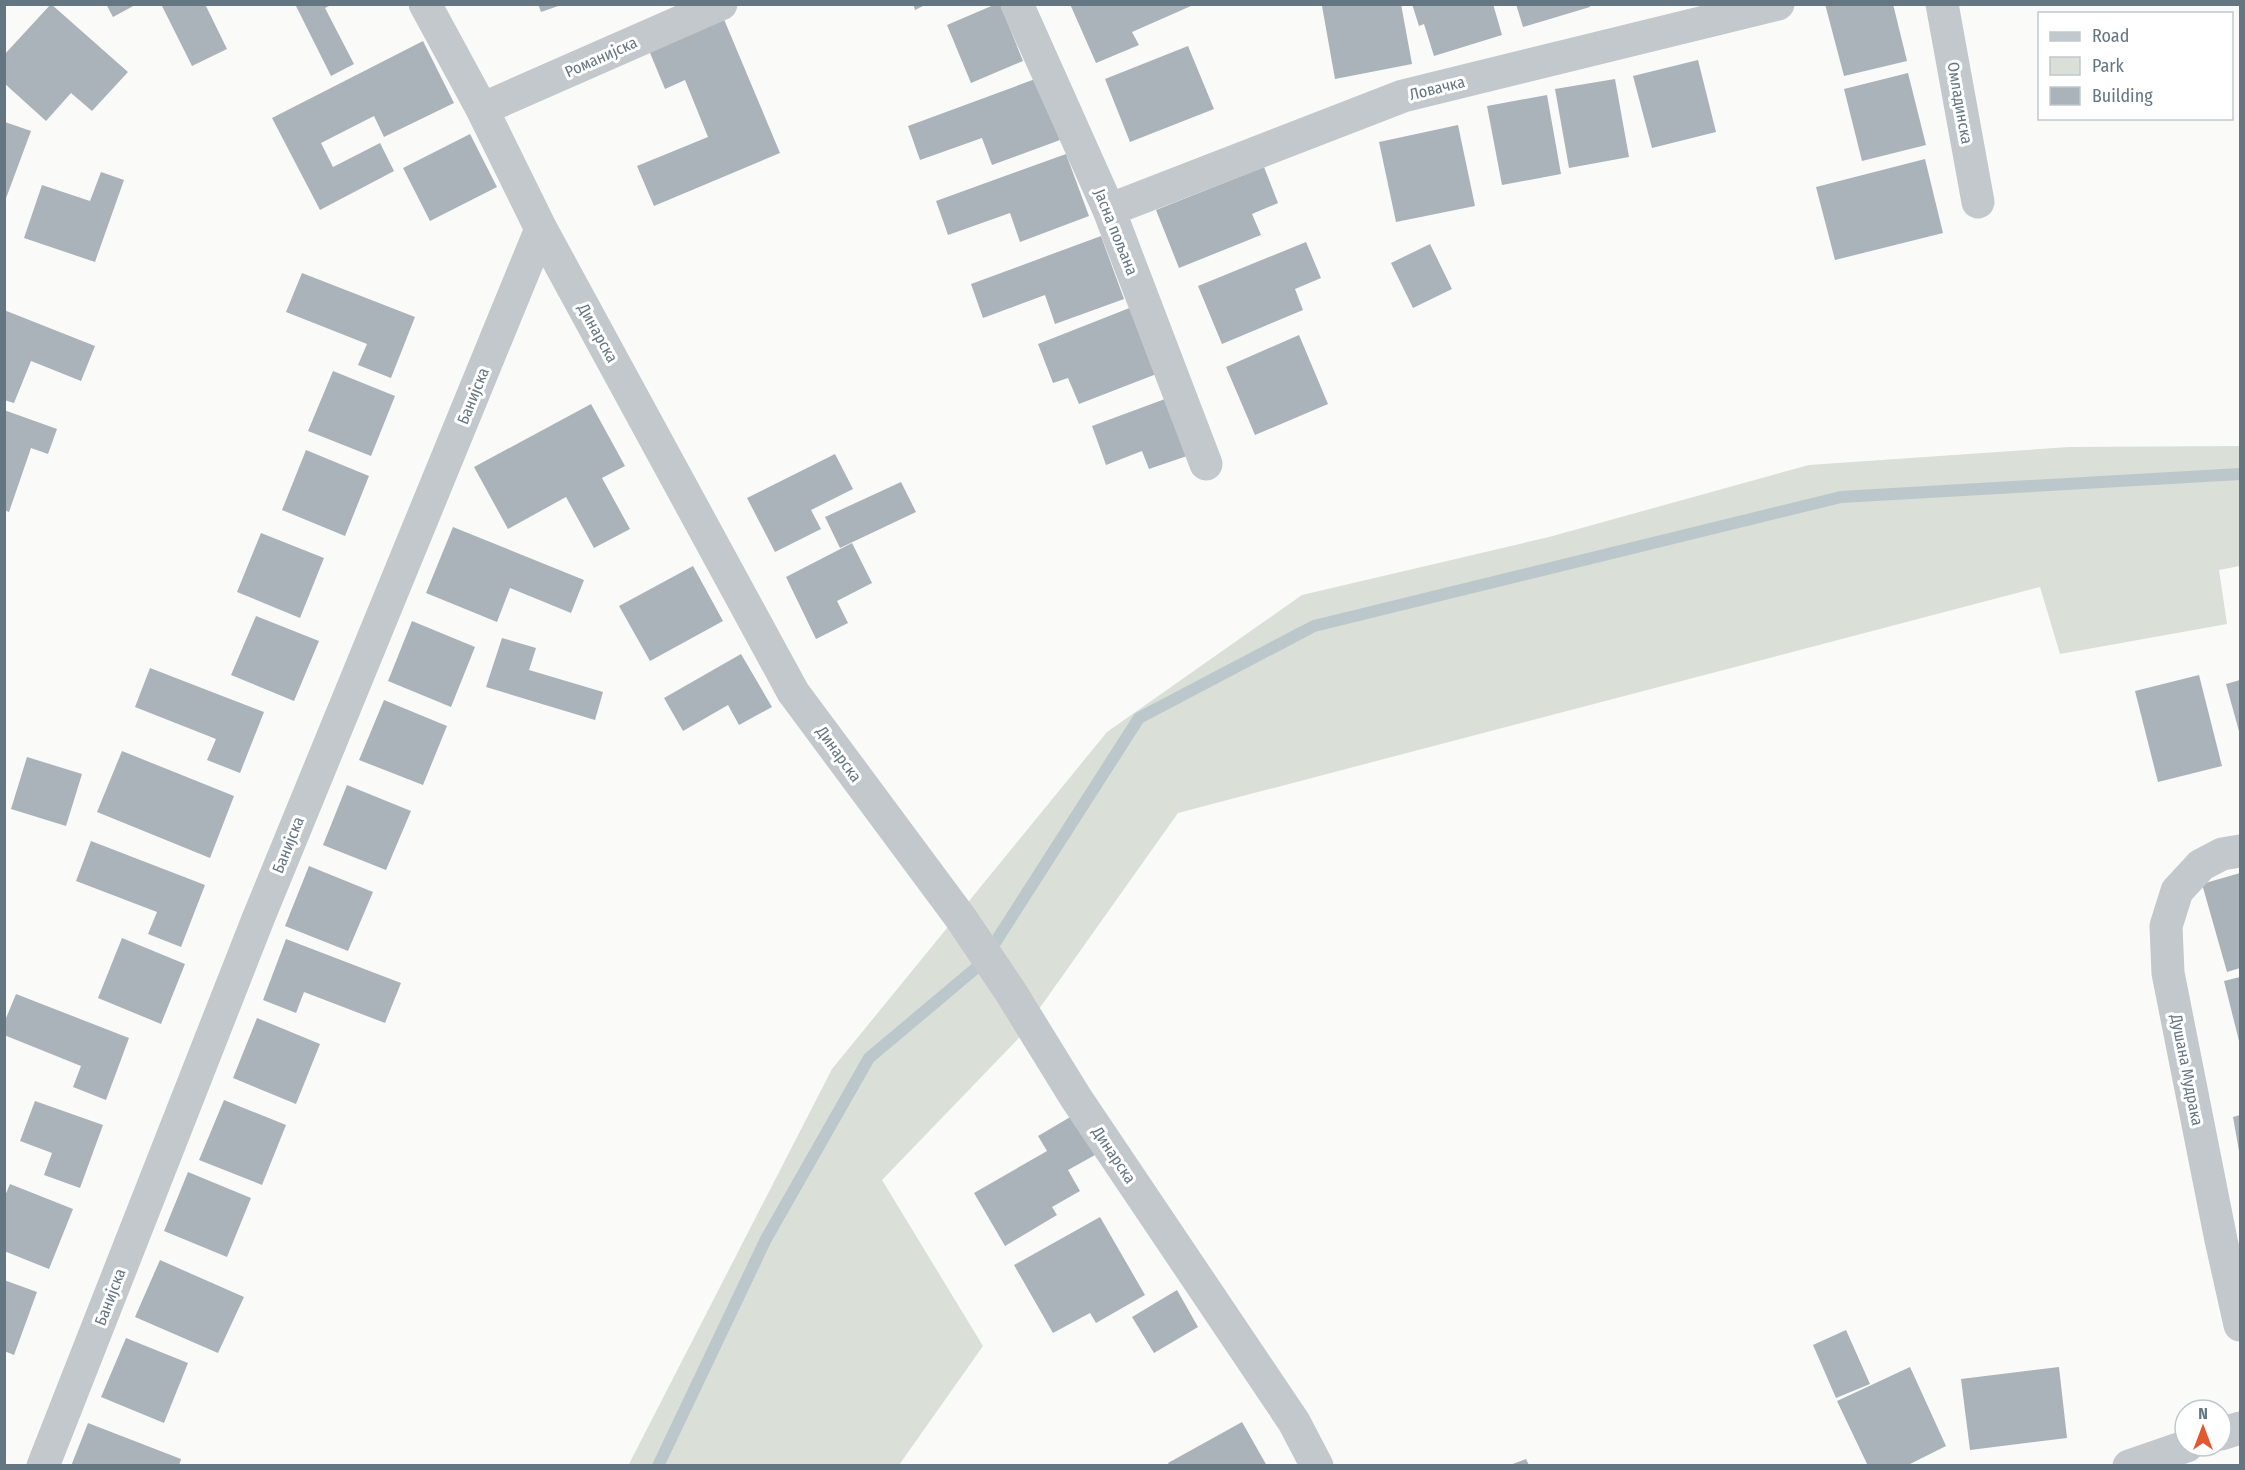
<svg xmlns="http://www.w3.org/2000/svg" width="2245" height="1470" viewBox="0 0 2245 1470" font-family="'Fira Sans Condensed',sans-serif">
	<rect width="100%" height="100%" fill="#fafaf8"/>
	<path fill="#dadfd7" d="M 2240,446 L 2240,566 L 2219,570 L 2227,624 L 2060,654 L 2040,587 L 1178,813 L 1017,1040 L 882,1180 L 983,1346 L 899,1465 L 628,1466 L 832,1069 L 1107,732 L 1302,595 L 1549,537 L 1809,465 L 2069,447 Z"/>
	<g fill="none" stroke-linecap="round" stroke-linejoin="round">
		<path stroke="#bbc7cb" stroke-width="12" d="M 658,1466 L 766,1239 L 869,1058 L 982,963 L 1139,718 L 1314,626 L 1841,497 L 2240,474"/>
	</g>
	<path fill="#aab3b9" d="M 51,4 L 128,72 L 92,111 L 71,93 L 46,121 L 4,83 L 4,55 Z
		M 106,4 L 137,4 L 113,17 Z
		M 161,4 L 205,4 L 227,49 L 192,66 Z
		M 295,4 L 333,4 L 325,8 L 354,64 L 331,76 Z
		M 538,4 L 561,4 L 561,5 L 541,12 Z
		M 913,4 L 927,4 L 915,10 Z
		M 996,4 L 1000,4 L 1023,61 L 971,83 L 947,25 Z
		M 1070,4 L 1191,4 L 1191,6 L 1132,32 L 1139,45 L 1096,63 Z
		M 1328,4 L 1401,4 L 1412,64 L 1335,79 L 1322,6 Z
		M 1412,4 L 1493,4 L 1502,35 L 1434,56 L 1424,24 L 1419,26 Z
		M 1516,4 L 1589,4 L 1590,7 L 1523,27 Z
		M 1825,4 L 1893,4 L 1907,61 L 1844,76 Z
		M 723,17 L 780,153 L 654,206 L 637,166 L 708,137 L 685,80 L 665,89 L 648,48 Z
		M 423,41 L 454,103 L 384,137 L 374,116 L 321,143 L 333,167 L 380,143 L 394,171 L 320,210 L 272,118 Z
		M 1188,46 L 1214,109 L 1130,142 L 1105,79 Z
		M 1698,60 L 1716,132 L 1652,148 L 1633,76 Z
		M 1908,73 L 1926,145 L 1862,161 L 1844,89 Z
		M 1038,78 L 1060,140 L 992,165 L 982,138 L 920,160 L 908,126 Z
		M 1615,79 L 1629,157 L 1569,168 L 1555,89 Z
		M 1547,95 L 1561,174 L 1502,185 L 1487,106 Z
		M 5,122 L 31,131 L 5,201 Z
		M 1458,125 L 1475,206 L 1396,222 L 1379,142 Z
		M 470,134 L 497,187 L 430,221 L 403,168 Z
		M 1066,154 L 1089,216 L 1020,242 L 1010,213 L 948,235 L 936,201 Z
		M 1925,159 L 1943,233 L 1835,260 L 1816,187 Z
		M 1264,167 L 1278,203 L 1252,214 L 1261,235 L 1179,268 L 1156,210 Z
		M 101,172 L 124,180 L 95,262 L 24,238 L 42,185 L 90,201 Z
		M 1101,236 L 1124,299 L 1055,324 L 1045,295 L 983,318 L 971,284 Z
		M 1306,242 L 1321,278 L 1295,289 L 1303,310 L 1222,344 L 1198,286 Z
		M 1430,244 L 1452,289 L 1413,308 L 1391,263 Z
		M 302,273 L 415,317 L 391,378 L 358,365 L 367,344 L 286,312 Z
		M 1132,307 L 1159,373 L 1079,404 L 1068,378 L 1053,383 L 1038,344 Z
		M 4,310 L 95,346 L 81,381 L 31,361 L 14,403 L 4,400 Z
		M 1299,335 L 1328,404 L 1255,435 L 1226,367 Z
		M 333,371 L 395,396 L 371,456 L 308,431 Z
		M 1165,399 L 1187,456 L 1149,469 L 1142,451 L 1106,465 L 1092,426 Z
		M 591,404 L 625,466 L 602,478 L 630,529 L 594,548 L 566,497 L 508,529 L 474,467 Z
		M 4,410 L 57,429 L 48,454 L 31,448 L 9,512 L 4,510 Z
		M 306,450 L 369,476 L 345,536 L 282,510 Z
		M 835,454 L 853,489 L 811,510 L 821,529 L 775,552 L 747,498 Z
		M 901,482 L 916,512 L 840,548 L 825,517 Z
		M 453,527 L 584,580 L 571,613 L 510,588 L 497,622 L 426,593 Z
		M 261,533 L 324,558 L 300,618 L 237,592 Z
		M 852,543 L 872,583 L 837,601 L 848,623 L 816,639 L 786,577 Z
		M 693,566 L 723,621 L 650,661 L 619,606 Z
		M 256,616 L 319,641 L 294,701 L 231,675 Z
		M 412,621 L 475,647 L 451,707 L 388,681 Z
		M 502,638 L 536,648 L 529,670 L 603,692 L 595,720 L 486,687 Z
		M 741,654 L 772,707 L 739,725 L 728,705 L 683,731 L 664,698 Z
		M 150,668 L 264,712 L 240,773 L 207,760 L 216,739 L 135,707 Z
		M 2199,675 L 2222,766 L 2158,782 L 2135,691 Z
		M 2240,680 L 2240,735 L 2226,684 Z
		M 384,700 L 447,726 L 423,785 L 359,760 Z
		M 122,751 L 234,796 L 210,858 L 97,812 Z
		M 27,757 L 82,774 L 66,826 L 11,809 Z
		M 347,785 L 411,811 L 386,870 L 323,845 Z
		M 91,841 L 205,885 L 181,947 L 148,934 L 157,912 L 76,881 Z
		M 309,866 L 373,892 L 348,951 L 285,926 Z
		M 2240,873 L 2240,968 L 2227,972 L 2202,884 Z
		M 122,938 L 185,964 L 161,1024 L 98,998 Z
		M 286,939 L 401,983 L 385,1023 L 304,992 L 296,1013 L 263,1000 Z
		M 2240,977 L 2240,1045 L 2224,981 Z
		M 16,994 L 129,1038 L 106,1100 L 73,1087 L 81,1066 L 4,1035 L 4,1023 Z
		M 257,1018 L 320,1044 L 296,1104 L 233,1078 Z
		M 224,1100 L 286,1125 L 262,1185 L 199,1160 Z
		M 35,1101 L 103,1125 L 80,1188 L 44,1175 L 52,1153 L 20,1141 Z
		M 2240,1115 L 2240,1151 L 2239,1151 L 2233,1117 Z
		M 1072,1116 L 1095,1155 L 1068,1170 L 1080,1191 L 1052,1207 L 1057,1215 L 1005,1246 L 974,1193 L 1047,1151 L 1038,1136 Z
		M 188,1172 L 251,1198 L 227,1257 L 164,1231 Z
		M 10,1184 L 73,1209 L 49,1269 L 4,1251 L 4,1198 Z
		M 1100,1217 L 1145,1295 L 1096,1323 L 1090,1313 L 1053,1333 L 1014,1265 Z
		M 160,1260 L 244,1297 L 218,1353 L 135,1317 Z
		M 4,1280 L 37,1292 L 14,1355 L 4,1351 Z
		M 1177,1290 L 1198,1327 L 1154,1353 L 1132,1317 Z
		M 1846,1330 L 1870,1384 L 1836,1398 L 1813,1345 Z
		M 126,1338 L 188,1363 L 164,1423 L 101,1397 Z
		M 1910,1367 L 1946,1446 L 1906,1466 L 1868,1466 L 1837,1401 Z
		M 2059,1367 L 2067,1438 L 1970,1450 L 1961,1379 Z
		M 1242,1422 L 1267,1466 L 1170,1466 L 1168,1463 Z
		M 88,1423 L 181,1459 L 179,1466 L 71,1466 Z
		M 1526,1459 L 1529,1465 L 1510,1465 Z"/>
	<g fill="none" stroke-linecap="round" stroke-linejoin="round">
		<path stroke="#c3c8cc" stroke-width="33" d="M 425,4 L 482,109 L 541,229 L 793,692 L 960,917 L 1010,991 L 1076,1098 L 1294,1422 L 1317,1466
			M 1017,4 L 1109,210 L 1206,464
			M 1942,4 L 1978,202
			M 482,109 L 721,4
			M 1109,210 L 1403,96 L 1778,4
			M 2240,851 L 2222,854 L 2201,865 L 2177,891 L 2166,926 L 2168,973 L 2221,1240 L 2240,1325
			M 2221,1434 L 2240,1428
			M 43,1466 L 258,919 L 541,229
			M 2129,1466 L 2187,1446"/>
	</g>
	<g text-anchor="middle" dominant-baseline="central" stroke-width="6" stroke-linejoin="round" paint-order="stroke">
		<g font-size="16" fill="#657683" stroke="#fff">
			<text transform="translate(601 57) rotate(-24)">Романијска</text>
			<text transform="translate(1437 88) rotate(-14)">Ловачка</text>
			<text transform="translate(1960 103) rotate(80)">Омладинска</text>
			<text transform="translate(1116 232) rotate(68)">Јасна пољана</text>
			<text transform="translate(598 333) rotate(61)">Динарска</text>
			<text transform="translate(473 396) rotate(-68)">Банијска</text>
			<text transform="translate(839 754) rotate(54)">Динарска</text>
			<text transform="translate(288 845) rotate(-68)">Банијска</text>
			<text transform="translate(2187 1070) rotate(79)">Душана Мудрака</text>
			<text transform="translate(1114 1155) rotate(56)">Динарска</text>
			<text transform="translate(110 1297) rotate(-69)">Банијска</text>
		</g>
	</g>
	<rect width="2245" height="1470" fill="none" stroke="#657683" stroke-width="12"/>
	<rect x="2038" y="12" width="195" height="108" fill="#ffffff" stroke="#c1c8cd" stroke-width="1.5"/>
	<rect x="2050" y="32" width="30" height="9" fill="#c3c8cc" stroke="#c1c8cd" stroke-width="1.5"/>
	<text x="2092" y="42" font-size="18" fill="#657683">Road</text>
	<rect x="2050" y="57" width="30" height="18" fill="#dadfd7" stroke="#c1c8cd" stroke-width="1.5"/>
	<text x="2092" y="72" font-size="18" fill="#657683">Park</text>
	<rect x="2050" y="87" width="30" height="18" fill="#aab3b9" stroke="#c1c8cd" stroke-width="1.5"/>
	<text x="2092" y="102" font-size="18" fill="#657683">Building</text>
	<g transform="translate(2203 1428)"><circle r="28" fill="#ffffff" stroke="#c1c8cd" stroke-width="1.5"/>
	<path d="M0-4.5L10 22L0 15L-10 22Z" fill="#e4572e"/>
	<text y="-9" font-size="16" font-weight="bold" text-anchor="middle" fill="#657683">N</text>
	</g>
</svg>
